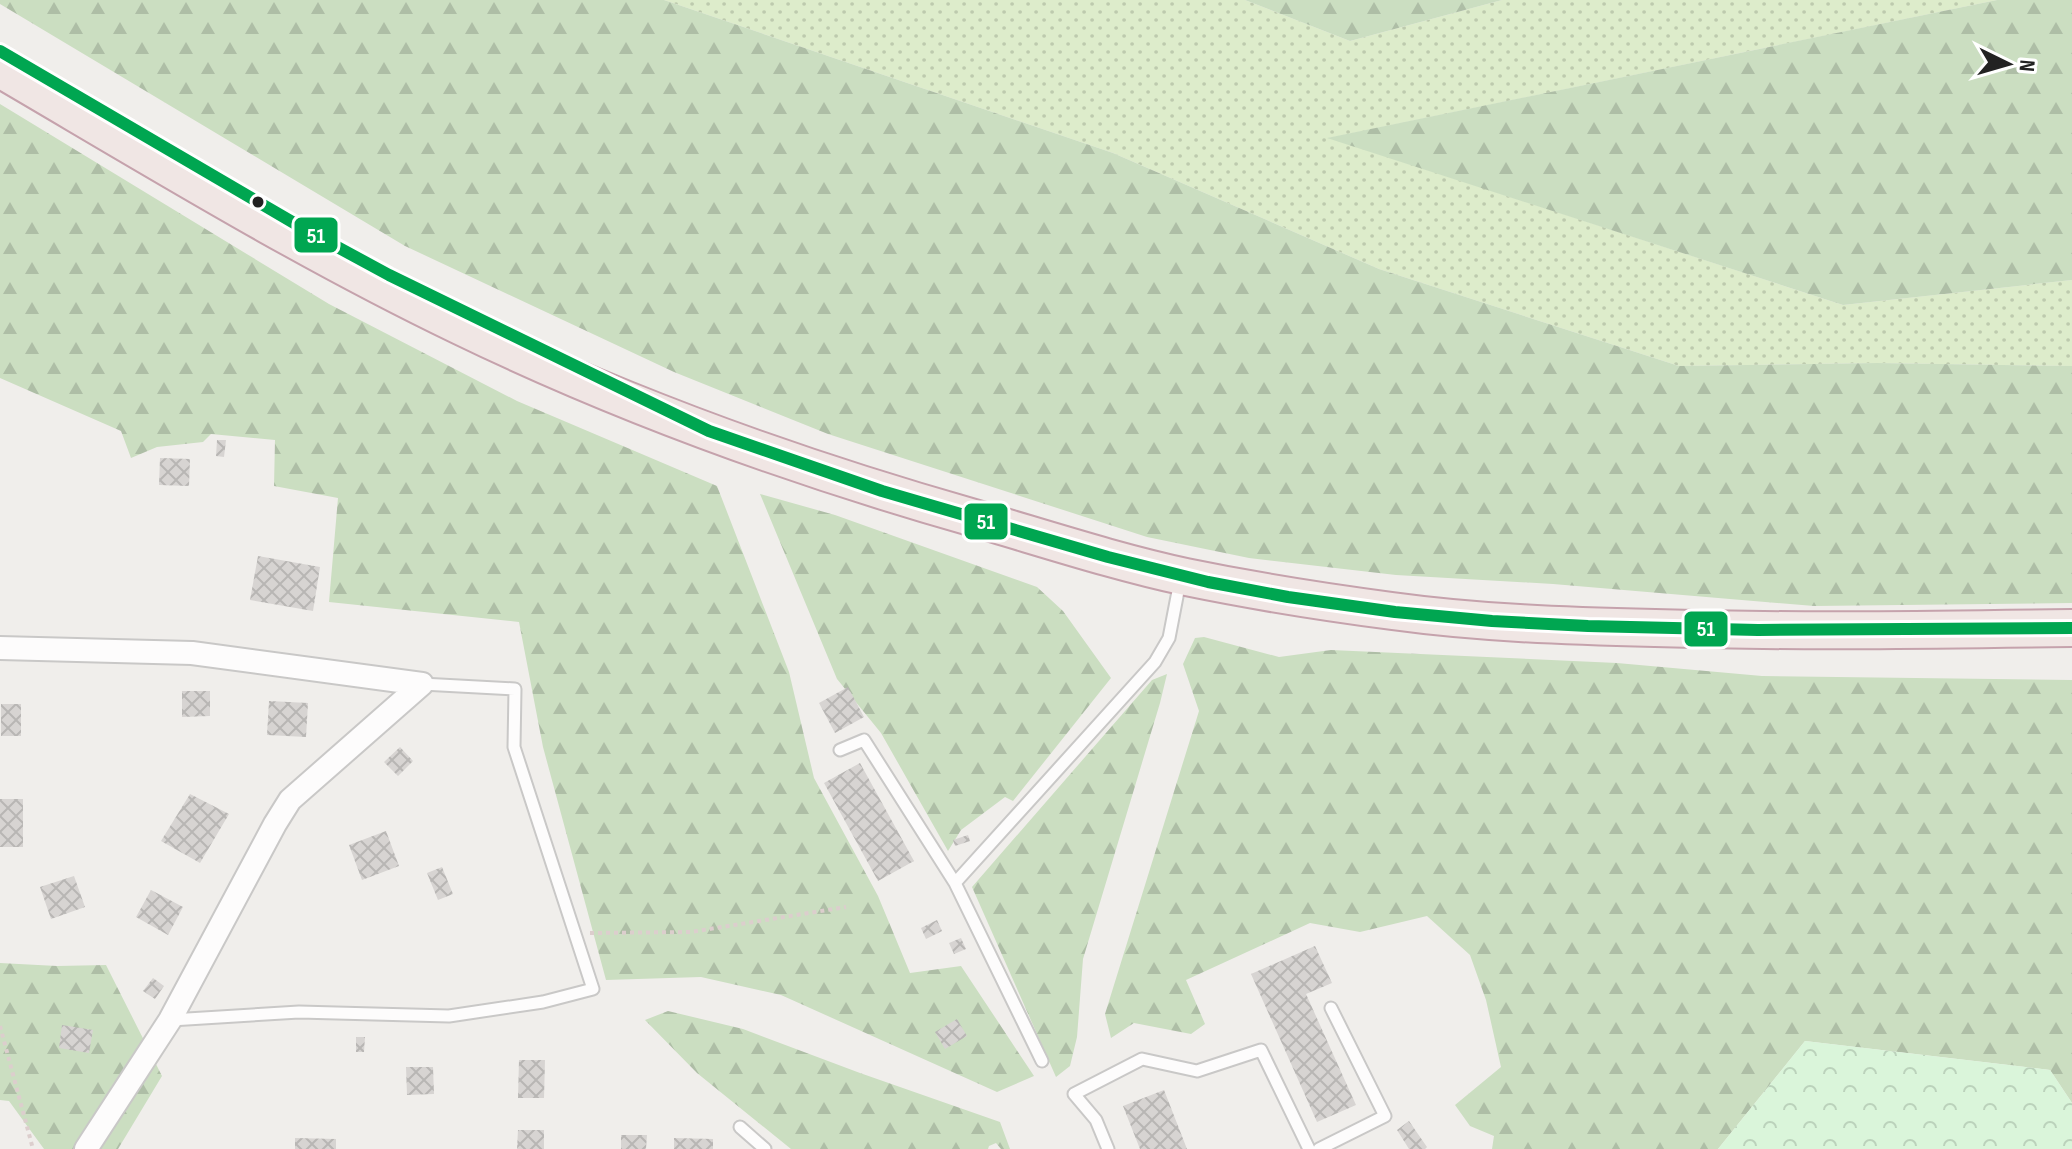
<svg xmlns="http://www.w3.org/2000/svg" width="2072" height="1149" viewBox="0 0 2072 1149" font-family="'Sofia Sans Condensed',sans-serif">
	<defs>
		<pattern id="grass-dots" width="8" height="8" patternUnits="userSpaceOnUse" patternTransform="scale(2)"><rect width="8" height="8" fill="#ddeccb"/><path d="M2 2h.1M6 6h.1" fill="none" stroke="#bdcaae" stroke-width="1.8" stroke-linecap="round"/></pattern>
		<pattern id="forest-firs" width="22" height="20" patternUnits="userSpaceOnUse" patternTransform="scale(2)"><rect width="22" height="20" fill="#cbdec1"/><path d="M5 1l3.5 6h-7zM16 11l3.5 6h-7z" fill="#aebea6"/></pattern>
		<pattern id="park-crowns" width="20" height="18" patternUnits="userSpaceOnUse" patternTransform="scale(2)"><rect width="20" height="18" fill="#daf5da"/><path d="M2 6a3 3 0 1 1 6 0M12 15a3 3 0 1 1 6 0" fill="none" stroke="#bbd2bb"/></pattern>
		<pattern id="building-cross-hatch" width="8" height="8" patternUnits="userSpaceOnUse" patternTransform="scale(2)"><rect width="8" height="8" fill="#d7d4d2"/><path d="M0 0l8 8M0 8l8-8" fill="none" stroke="#b8b6b4"/></pattern>
	</defs>
	<rect width="100%" height="100%" fill="#f0eeeb"/>
	<path fill="url(#grass-dots)" d="M 664,0 L 1245,0 L 1350,41 L 1502,0 L 1997,0 L 1329,138 L 1843,305 L 2072,280 L 2072,366 L 1877,363 L 1679,366 L 1379,269 L 1113,153 Z"/>
	<path fill="url(#forest-firs)" d="M 0,0 L 664,0 L 1113,153 L 1379,269 L 1679,366 L 1877,363 L 2072,366 L 2072,603 L 1814,606 L 1553,584 L 1396,575 L 1249,558 L 1147,537 L 828,434 L 674,372 L 405,246 L 0,4 Z
		M 1245,0 L 1502,0 L 1350,41 Z
		M 1997,0 L 2072,0 L 2072,280 L 1843,305 L 1327,138 Z
		M 0,104 L 329,304 L 517,401 L 717,486 L 789,672 L 814,778 L 878,896 L 910,973 L 961,966 L 1034,1076 L 997,1092 L 781,995 L 701,977 L 606,980 L 543,747 L 519,622 L 329,602 L 338,498 L 274,486 L 275,440 L 211,434 L 203,442 L 157,447 L 131,458 L 121,431 L 0,378 Z
		M 760,494 L 835,515 L 1037,587 L 1063,611 L 1111,678 L 1013,801 L 1005,797 L 961,830 L 948,851 L 881,733 L 837,679 Z
		M 1204,637 L 1279,657 L 1331,650 L 1617,663 L 1762,676 L 2072,680 L 2072,1103 L 2050,1070 L 1805,1041 L 1718,1149 L 1492,1149 L 1494,1136 L 1470,1126 L 1455,1105 L 1501,1067 L 1486,1000 L 1470,955 L 1427,916 L 1360,932 L 1310,923 L 1186,980 L 1205,1024 L 1191,1034 L 1134,1023 L 1111,1038 L 1105,1014 L 1199,711 L 1183,664 L 1195,638 Z
		M 1167,674 L 1160,703 L 1083,959 L 1077,1037 L 1070,1066 L 1056,1077 L 972,887 L 1152,680 Z
		M 0,963 L 57,966 L 106,965 L 162,1076 L 118,1149 L 44,1149 L 9,1101 L 0,1100 Z
		M 668,1011 L 743,1029 L 860,1073 L 1000,1122 L 1010,1149 L 1001,1149 L 996,1143 L 989,1146 L 988,1149 L 791,1149 L 697,1073 L 645,1020 Z"/>
	<path fill="url(#park-crowns)" d="M 1805,1041 L 2050,1070 L 2072,1103 L 2072,1149 L 1718,1149 Z"/>
	<path fill="url(#building-cross-hatch)" d="M 217,440 L 226,440 L 224,457 L 216,456 Z
		M 160,458 L 190,459 L 189,486 L 159,485 Z
		M 258,556 L 320,567 L 313,611 L 250,600 Z
		M 848,687 L 864,717 L 835,733 L 819,703 Z
		M 182,691 L 210,691 L 210,716 L 182,717 Z
		M 269,701 L 308,703 L 306,737 L 267,735 Z
		M 1,704 L 21,704 L 21,736 L 1,736 Z
		M 400,747 L 413,761 L 398,776 L 384,762 Z
		M 860,763 L 914,861 L 878,881 L 824,783 Z
		M 190,794 L 229,814 L 200,863 L 161,841 Z
		M 0,799 L 23,799 L 23,847 L 0,847 Z
		M 386,831 L 399,866 L 362,880 L 349,845 Z
		M 968,835 L 970,841 L 955,846 L 953,840 Z
		M 442,867 L 453,894 L 438,900 L 427,873 Z
		M 74,876 L 85,907 L 51,919 L 40,887 Z
		M 151,890 L 183,907 L 168,935 L 136,917 Z
		M 937,920 L 942,931 L 926,939 L 921,928 Z
		M 961,938 L 966,949 L 954,954 L 949,943 Z
		M 1315,946 L 1332,983 L 1306,994 L 1356,1105 L 1317,1122 L 1251,974 Z
		M 153,978 L 164,986 L 155,999 L 143,991 Z
		M 957,1019 L 967,1036 L 945,1049 L 935,1032 Z
		M 62,1025 L 93,1030 L 89,1053 L 59,1048 Z
		M 356,1037 L 365,1037 L 364,1052 L 356,1052 Z
		M 519,1060 L 545,1060 L 544,1098 L 518,1098 Z
		M 406,1067 L 433,1067 L 434,1094 L 407,1095 Z
		M 1164,1090 L 1187,1149 L 1140,1149 L 1123,1106 Z
		M 1409,1121 L 1427,1147 L 1425,1149 L 1409,1149 L 1397,1130 Z
		M 518,1130 L 544,1130 L 544,1149 L 517,1149 Z
		M 621,1135 L 647,1135 L 646,1149 L 621,1149 Z
		M 295,1138 L 336,1139 L 336,1149 L 295,1149 Z
		M 674,1138 L 713,1139 L 713,1149 L 674,1149 Z"/>
	<g fill="none" stroke-linecap="round" stroke-linejoin="round">
		<g stroke="#c9c8c7" stroke-width="15">
			<path id="service" d="M 840,750 L 864,740 L 955,883 L 1042,1061
				M 955,883 L 1155,662 L 1169,638 L 1180,581
				M 171,1020 L 299,1012 L 449,1016 L 543,1002 L 593,989 L 514,747 L 515,689 L 422,684
				M 740,1127 L 765,1149
				M 1108,1149 L 1096,1120 L 1074,1094 L 1142,1059 L 1197,1071 L 1261,1050 L 1309,1149
				M 1319,1149 L 1385,1116 L 1331,1008"/>
		</g>
		<g stroke="#c9c8c7" stroke-width="26">
			<path id="minor" d="M 0,648 L 192,653 L 422,684 L 290,800 L 275,824 L 170,1020 L 86,1149"/>
		</g>
		<g stroke="#c5a2ac" stroke-width="40">
			<path id="trunk" d="M 0,69 C 152,158 302,250 460,326 C 625,406 798,468 974,518 C 1043,538 1116,562 1186,577 C 1254,591 1323,602 1392,611 C 1479,623 1567,626 1655,628 C 1794,632 1933,630 2072,628"/>
		</g>
		<path stroke="#dccecd" stroke-width="4" stroke-dasharray="4 4" stroke-linecap="butt" d="M 590,933 L 691,932 L 846,907
			M 0,1026 L 33,1149"/>
		<use href="#service" stroke="#fdfcfc" stroke-width="11"/>
		<use href="#minor" stroke="#fdfcfc" stroke-width="22"/>
		<use href="#trunk" stroke="#f0e6e4" stroke-width="36"/>
		<g stroke="#fff" stroke-width="18">
			<path id="bus-1" d="M 0,51 L 306,230 L 389,275 L 709,431 L 882,491 L 1108,557 L 1208,582 L 1288,597 L 1395,612 L 1492,621 L 1588,626 L 1758,630 L 2072,628"/>
		</g>
		<use href="#bus-1" stroke="#00a651" stroke-width="12"/>
	</g>
	<circle fill="#222" stroke="#fff" stroke-width="3" cx="258" cy="202" r="7"/>
	<g stroke="#fff" stroke-width="3">
		<rect x="293" y="216" width="46" height="38" rx="8" fill="#00a651"/>
		<rect x="963" y="502" width="46" height="39" rx="8" fill="#00a651"/>
		<rect x="1683" y="610" width="46" height="38" rx="8" fill="#00a651"/>
	</g>
	<g font-size="22" text-anchor="middle" font-weight="bold" fill="#fff">
		<text x="316" y="243">51</text>
		<text x="986" y="529">51</text>
		<text x="1706" y="636">51</text>
	</g>
	<g transform="translate(2008 64) rotate(95)" stroke="#ffffff" stroke-width="6" paint-order="stroke">
	<path d="M0-6L14 30L0 20L-14 30Z" fill="#222222"/>
	<text y="-12" font-size="22" font-weight="bold" text-anchor="middle" fill="#222222">N</text>
	</g>
</svg>
